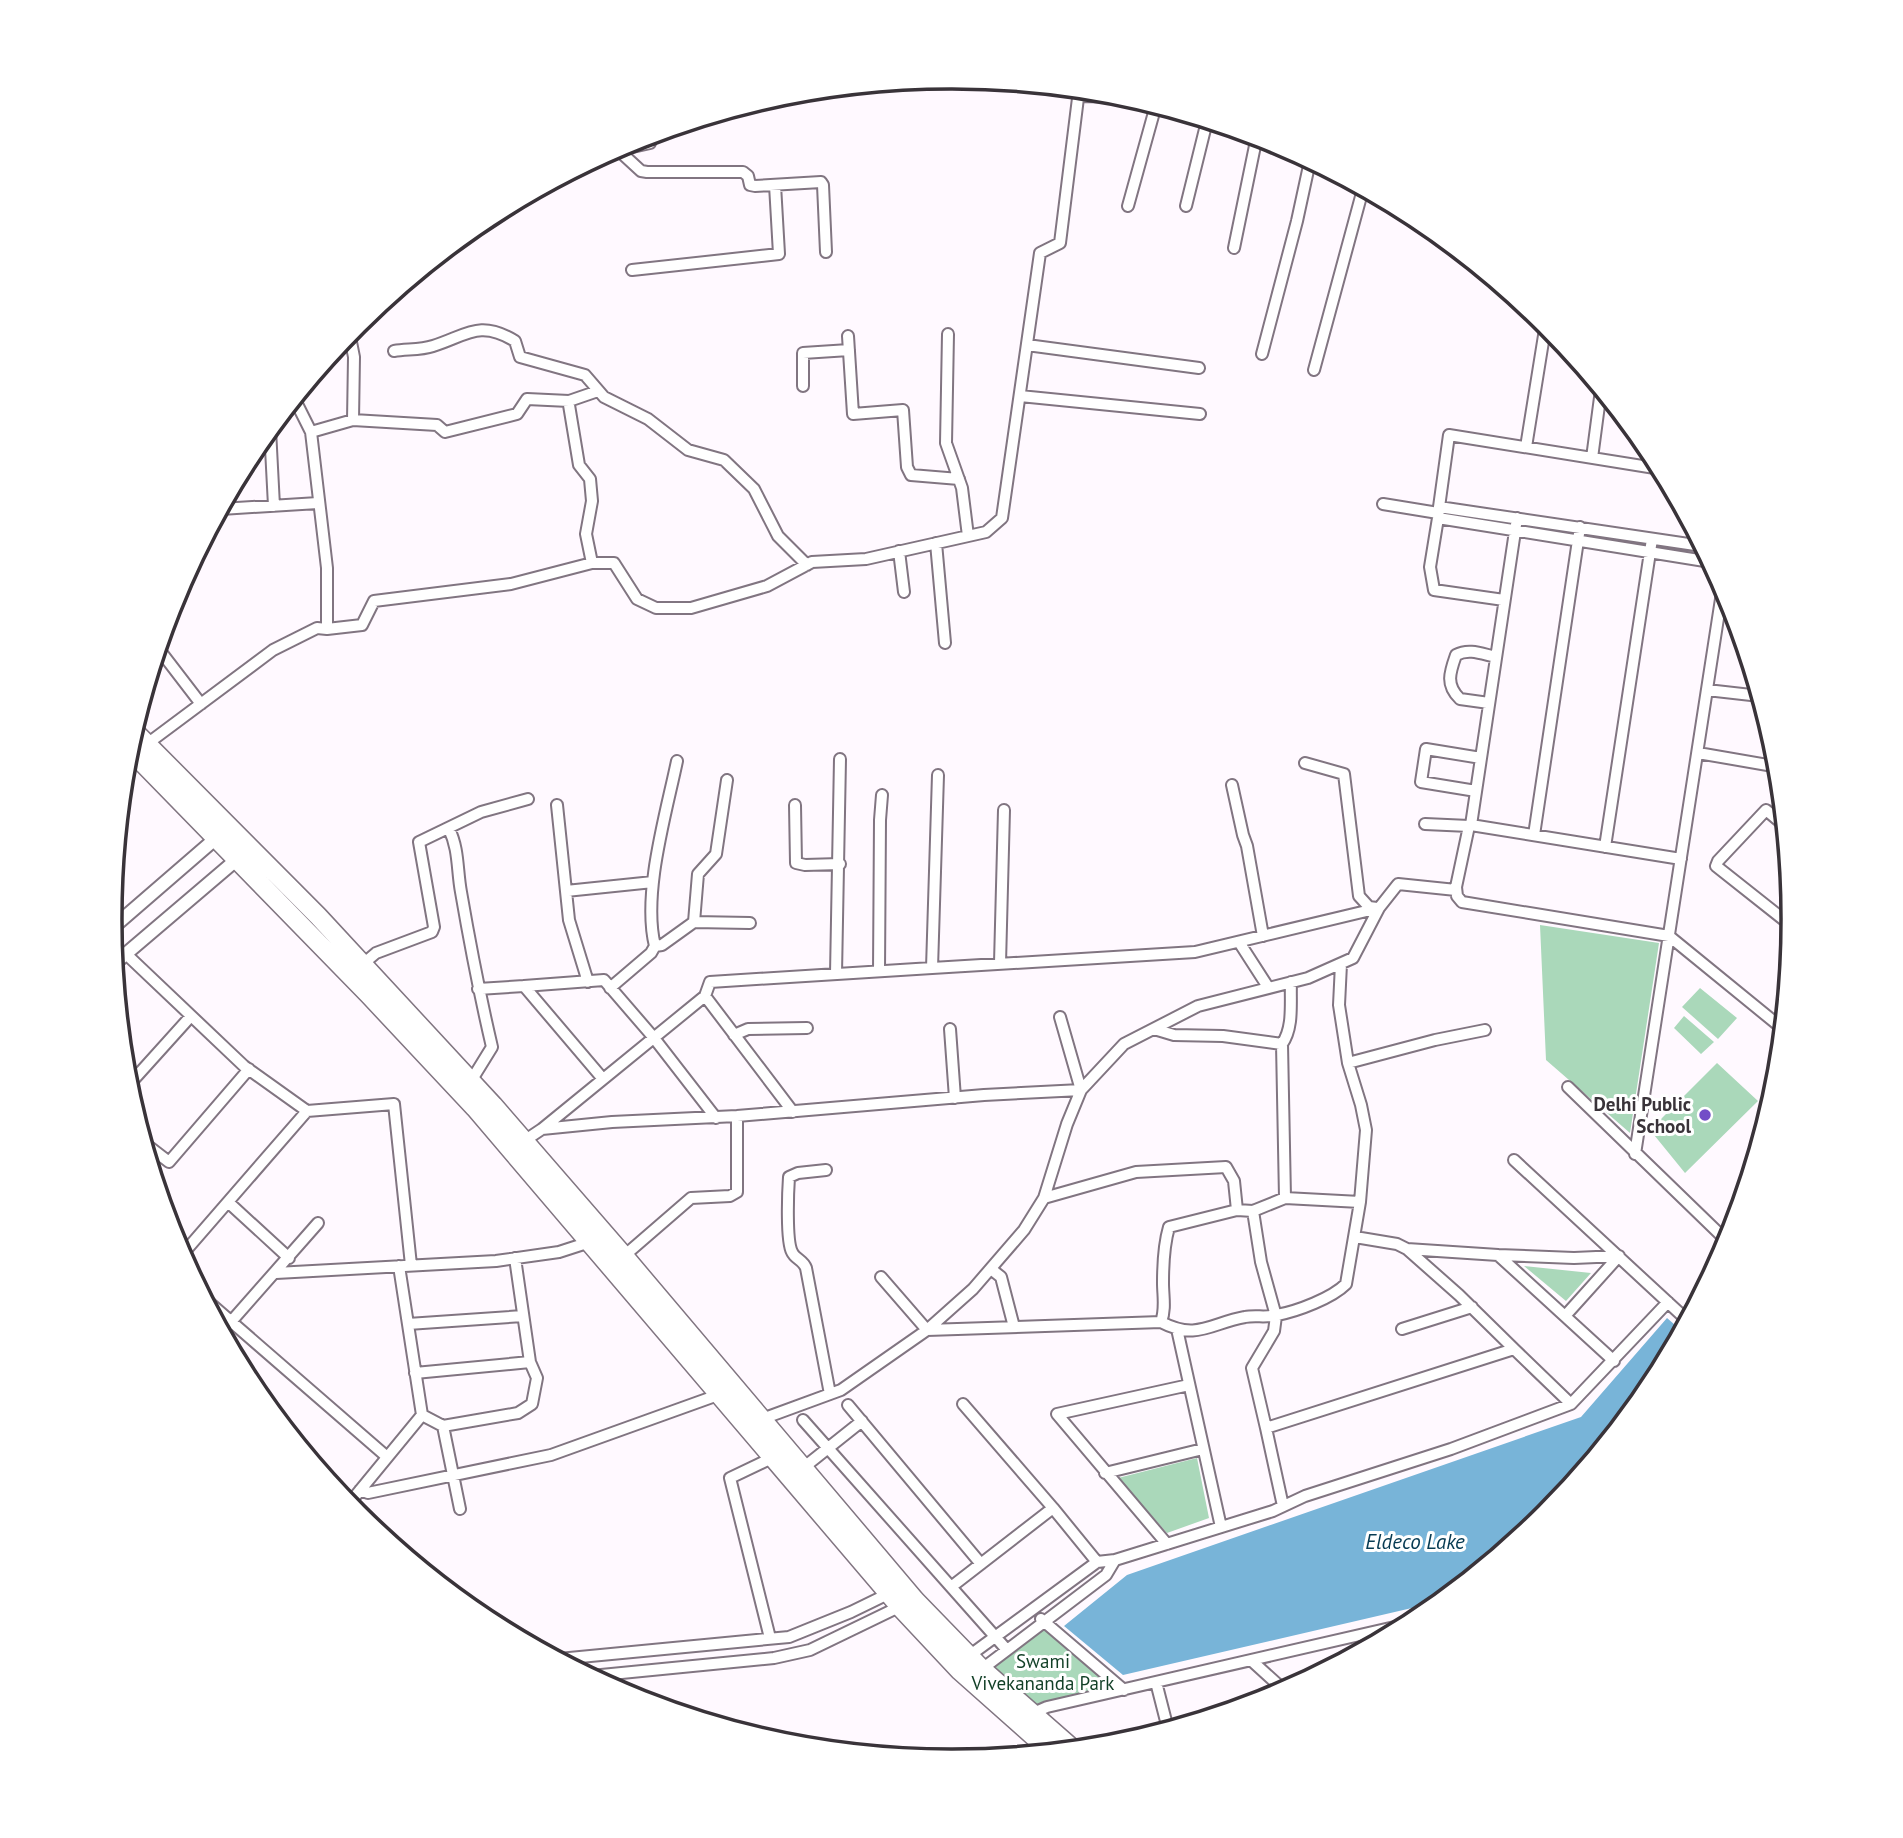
<svg xmlns="http://www.w3.org/2000/svg" width="1903" height="1838" viewBox="0 0 1903 1838" font-family="'PT Sans',sans-serif">
	<rect width="100%" height="100%" fill="#fff9ff"/>
	<path fill="#aad8ba" d="M 1540,925 L 1659,943 L 1630,1133 L 1546,1060 Z
		M 1700,988 L 1737,1018 L 1718,1039 L 1682,1007 Z
		M 1684,1016 L 1714,1042 L 1701,1054 L 1674,1028 Z
		M 1717,1063 L 1758,1101 L 1685,1173 L 1650,1130 Z
		M 1524,1266 L 1591,1273 L 1566,1301 Z
		M 1197,1458 L 1209,1518 L 1167,1533 L 1118,1478 Z
		M 1043,1629 L 1115,1687 L 1032,1709 L 989,1670 Z"/>
	<path fill="#78b4d8" d="M 1667,1318 L 1682,1331 L 1651,1387 L 1547,1515 L 1442,1601 L 1123,1675 L 1064,1626 L 1127,1575 L 1581,1417 Z"/>
	<g fill="none" stroke-linecap="round" stroke-linejoin="round">
		<g stroke="#817581" stroke-width="14">
			<path id="minor" d="M 1078,96 L 1130,97
				M 616,148 L 641,171 L 647,172 L 743,172 L 748,176 L 750,185 L 755,186 L 821,182 L 823,185 L 826,252
				M 617,148 L 628,148 L 650,143 L 653,134
				M 1128,206 L 1156,105
				M 1186,206 L 1207,121
				M 1234,248 L 1257,136
				M 632,270 L 779,254 L 775,185
				M 349,332 L 354,357 L 353,420
				M 948,334 L 946,443 L 962,488 L 968,536
				M 848,336 L 853,414 L 903,410 L 907,467 L 911,475 L 959,479
				M 1027,345 L 1199,368
				M 394,351 C 407,349 421,350 433,346 C 466,336 479,319 515,341 L 520,357 L 585,375 L 604,397 L 648,419 L 688,450 L 724,460 L 754,489 L 778,536 L 807,565
				M 1262,354 L 1297,221 L 1310,161
				M 1314,370 L 1363,189
				M 803,386 L 803,353 L 849,350
				M 1020,396 L 1200,414
				M 292,401 L 298,406 L 311,432 L 327,568 L 327,629
				M 569,405 L 579,465 L 590,479 L 592,501 L 586,534 L 592,563
				M 270,429 L 274,506
				M 311,432 L 353,420 L 437,425 L 445,432 L 517,414 L 527,399 L 569,401 L 598,391
				M 1526,447 L 1546,323
				M 1592,458 L 1601,390
				M 1661,469 L 1449,435 L 1439,507 L 1702,546
				M 1383,504 L 1438,513
				M 1439,507 L 1438,518 L 1711,562
				M 221,509 L 318,503
				M 1438,518 L 1430,567 L 1434,590 L 1504,600
				M 1517,518 L 1471,825 L 1681,859
				M 936,543 L 945,643
				M 899,551 L 904,592
				M 158,648 L 201,704
				M 1707,690 L 1760,696
				M 1489,703 L 1460,699 C 1445,685 1450,672 1456,655 C 1469,648 1482,654 1496,657
				M 147,744 L 273,650 L 317,628 L 327,629 L 362,625 L 374,601 L 511,584 L 592,563 L 614,563 L 637,599 L 656,608 L 691,608 L 767,586 L 812,562 L 866,559 L 986,532 L 1002,518 L 1040,253 L 1060,243 L 1079,90
				M 1698,753 L 1779,767
				M 1305,763 L 1344,774 L 1359,896 L 1369,907 L 1377,908
				M 1232,785 L 1243,835 L 1247,846 L 1263,936
				M 1476,791 L 1421,782 L 1426,749 L 1481,758
				M 557,805 L 569,920 L 588,982
				M 795,805 L 796,863 L 805,865 L 840,864
				M 1425,824 L 1469,826
				M 1471,825 L 1469,826 L 1456,887 L 1457,896 L 1462,902 L 1669,936 L 1783,1029
				M 1784,825 L 1766,810 L 1718,861 L 1716,866 L 1793,927
				M 449,829 C 459,849 457,871 461,892 C 470,944 480,996 492,1047 L 471,1081
				M 1534,835 L 1580,527
				M 1605,847 L 1652,539
				M 566,891 L 653,882
				M 694,922 L 698,874 L 716,854 L 727,780
				M 1239,942 L 1268,987
				M 655,946 C 642,894 666,814 677,761
				M 126,954 L 244,1066 L 307,1111
				M 1000,963 L 1004,810
				M 363,964 L 376,953 L 432,932 L 434,927 L 419,842 L 481,812 L 528,799
				M 932,968 L 1195,952 L 1379,908
				M 879,971 L 880,820 L 882,795
				M 836,974 L 840,759
				M 610,988 L 651,953 L 655,946 L 662,945 L 694,922 L 750,923
				M 478,989 L 524,986
				M 705,996 L 710,982 L 932,968 L 938,775
				M 1060,1017 L 1081,1090
				M 950,1029 L 955,1098
				M 1154,1029 L 1174,1035 L 1223,1036 L 1282,1044
				M 734,1035 L 748,1029 L 807,1028
				M 1348,1063 L 1435,1040 L 1485,1030
				M 603,1079 L 524,986 L 604,980 L 654,1038 L 716,1118
				M 127,1087 L 191,1016
				M 1568,1087 L 1729,1243
				M 542,1129 L 705,996 L 793,1112
				M 524,1141 L 542,1129 L 612,1122 L 737,1116 L 984,1095 L 1081,1090
				M 143,1142 L 169,1162 L 249,1069
				M 1635,1154 L 1723,586
				M 1514,1160 L 1687,1320
				M 826,1170 L 798,1173 L 789,1177 C 788,1191 786,1241 792,1252 C 795,1259 803,1260 806,1268 L 830,1394
				M 1044,1198 L 1136,1172 L 1226,1167 L 1234,1181 L 1237,1210
				M 1285,1198 L 1282,1044 C 1294,1027 1290,1002 1291,982
				M 228,1202 L 289,1258
				M 1253,1211 L 1261,1262 L 1276,1316 L 1274,1331 L 1252,1368 L 1266,1428 L 1514,1349 L 1571,1404
				M 1355,1237 L 1397,1244 L 1407,1249 L 1459,1295 L 1514,1349
				M 1407,1249 L 1498,1255 L 1614,1361
				M 1498,1255 L 1574,1258 L 1619,1256 L 1565,1316
				M 181,1256 L 307,1111 L 394,1104 L 411,1265
				M 624,1256 L 691,1198 L 730,1196 L 737,1192 L 737,1116
				M 991,1269 L 1001,1277 L 1014,1327
				M 276,1273 L 496,1261 L 559,1252 L 593,1241
				M 881,1277 L 927,1330 L 1161,1322 C 1166,1309 1163,1296 1163,1283 C 1163,1264 1164,1244 1169,1227 L 1237,1210 L 1253,1211 L 1285,1198 L 1360,1202
				M 204,1298 L 386,1456
				M 1161,1322 C 1197,1341 1211,1323 1245,1317 C 1255,1315 1267,1318 1277,1315 C 1298,1311 1332,1298 1346,1284 L 1360,1202 L 1366,1130 L 1361,1105 L 1348,1063 L 1339,1005 L 1341,964
				M 408,1324 L 523,1316
				M 1177,1329 L 1221,1527
				M 1402,1329 L 1472,1307
				M 222,1332 L 318,1223
				M 415,1373 L 530,1362
				M 963,1404 L 1053,1508 L 1097,1562
				M 848,1405 L 981,1564
				M 422,1415 L 443,1426 L 460,1509
				M 762,1419 L 841,1390 L 927,1330 L 973,1289 L 1024,1230 L 1044,1198 L 1067,1124 L 1081,1090 L 1124,1044 L 1198,1006 L 1308,978 L 1353,958 L 1379,908 L 1398,884 L 1456,890
				M 803,1420 L 1007,1650
				M 443,1426 L 518,1413 L 532,1404 L 537,1378 L 530,1362 L 515,1258
				M 1266,1428 L 1283,1506
				M 803,1468 L 862,1421
				M 1105,1473 L 1203,1449
				M 360,1490 L 368,1493 L 551,1455 L 718,1395
				M 348,1505 L 422,1415 L 399,1266
				M 1167,1544 L 1057,1414 L 1189,1385
				M 951,1587 L 1053,1508
				M 1041,1619 L 1124,1690
				M 770,1638 L 730,1478 L 772,1458
				M 969,1656 L 1097,1562 L 1115,1560 L 1273,1511 L 1305,1496 L 1451,1449 L 1571,1404 L 1668,1302
				M 559,1659 L 789,1637 L 851,1612 L 892,1592
				M 1252,1661 L 1285,1691
				M 982,1669 L 1106,1575 L 1115,1560
				M 591,1676 L 774,1658 L 810,1650 L 903,1605
				M 1156,1682 L 1168,1729
				M 1031,1714 L 1047,1707 L 1412,1623"/>
		</g>
		<g stroke="#817581" stroke-width="16">
			<path id="tertiary" d="M 111,929 L 222,833
				M 114,964 L 242,855"/>
		</g>
		<g stroke="#817581" stroke-width="21">
			<path id="trunk" d="M 133,730 L 318,916 L 493,1105 L 624,1256 L 915,1600 L 982,1669 L 1073,1749
				M 128,748 L 369,995 L 475,1108 L 900,1607 L 960,1671 L 1050,1751"/>
		</g>
		<use href="#minor" stroke="#fff" stroke-width="10"/>
		<use href="#tertiary" stroke="#fff" stroke-width="12"/>
		<use href="#trunk" stroke="#fff" stroke-width="18"/>
	</g>
	<circle fill="#724ec7" stroke="#fff" stroke-width="2.5" cx="1705" cy="1115" r="7"/>
	<g text-anchor="middle" dominant-baseline="central" stroke-width="6" stroke-linejoin="round" paint-order="stroke">
		<g font-size="19" font-weight="bold" fill="#393339" stroke="#fff" text-anchor="end">
			<text x="1691" y="1104">Delhi Public<tspan x="1691" dy="22">School</tspan></text>
		</g>
		<g font-size="19" fill="#113f26" stroke="#fff">
			<text x="1043" y="1661">Swami<tspan x="1043" dy="22">Vivekananda Park</tspan></text>
		</g>
		<g font-size="21" font-style="italic" fill="#073b53" stroke="#fff">
			<text x="1415" y="1541">Eldeco Lake</text>
		</g>
	</g>
	<path d="M0 0H1903V1838H0ZM951 89H952A829 829 0 0 1 1781 918V920A829 829 0 0 1 952 1749H951A829 829 0 0 1 122 920V918A829 829 0 0 1 951 89Z" fill="#fff" fill-rule="evenodd"/>
	<path fill="none" stroke="#393339" stroke-width="3.5" d="M951 89H952A829 829 0 0 1 1781 918V920A829 829 0 0 1 952 1749H951A829 829 0 0 1 122 920V918A829 829 0 0 1 951 89Z"/>
</svg>
